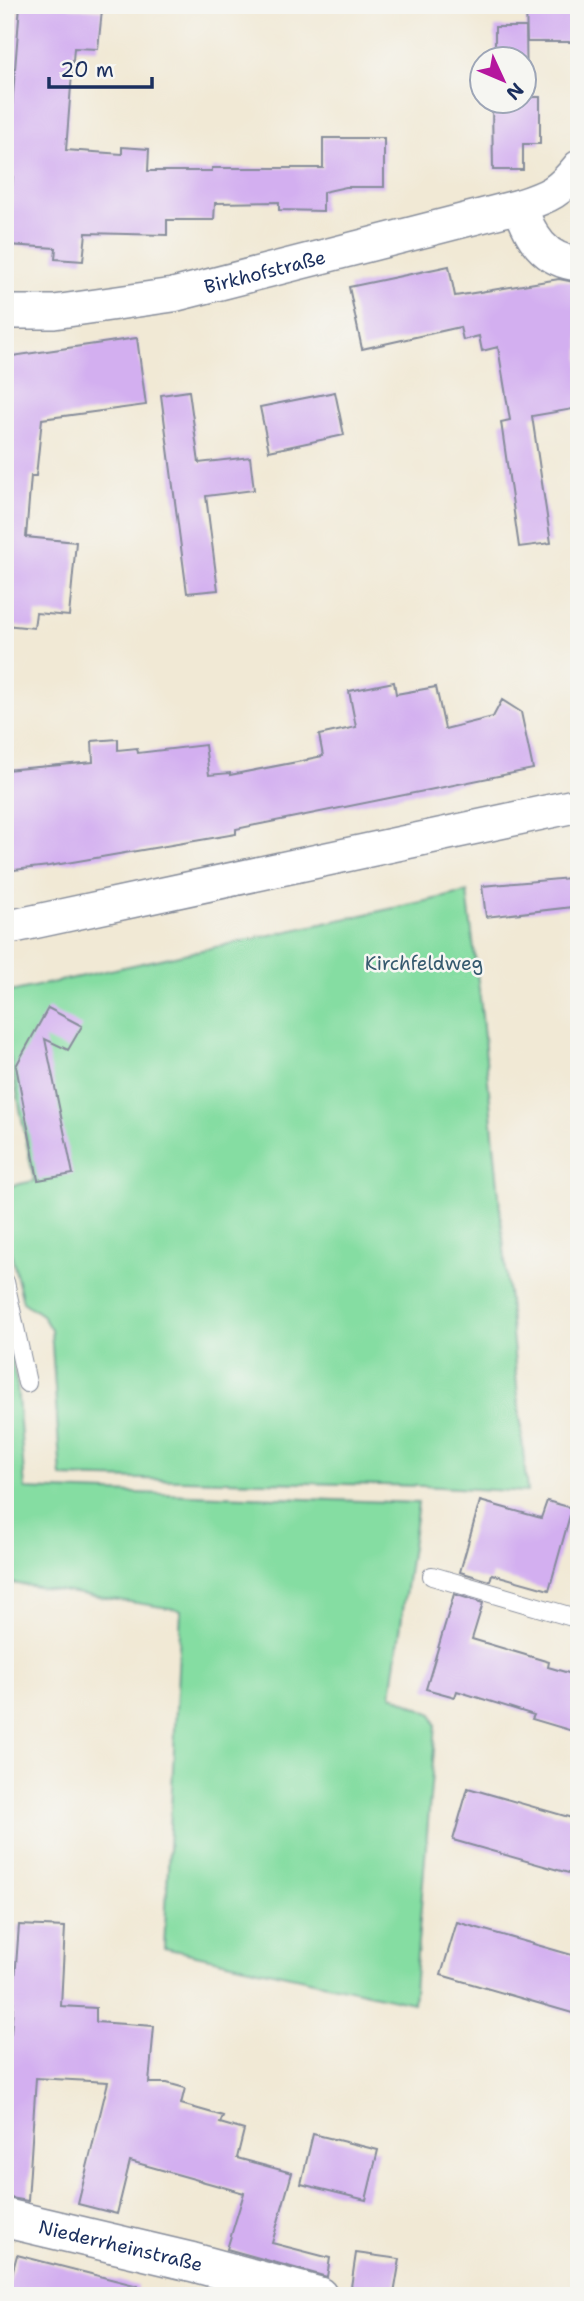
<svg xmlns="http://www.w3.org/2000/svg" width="584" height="2301" viewBox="0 0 584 2301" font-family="'Shantell Sans',sans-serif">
	<rect width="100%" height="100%" fill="#f6f6f2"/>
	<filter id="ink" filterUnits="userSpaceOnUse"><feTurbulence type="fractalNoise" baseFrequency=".0143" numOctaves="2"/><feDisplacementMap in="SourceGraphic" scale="14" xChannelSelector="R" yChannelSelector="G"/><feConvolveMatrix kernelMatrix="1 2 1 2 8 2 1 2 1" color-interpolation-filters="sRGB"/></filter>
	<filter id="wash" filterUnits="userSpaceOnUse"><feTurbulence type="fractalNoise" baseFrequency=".00686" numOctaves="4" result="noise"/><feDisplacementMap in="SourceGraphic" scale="28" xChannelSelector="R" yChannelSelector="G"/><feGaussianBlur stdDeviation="1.57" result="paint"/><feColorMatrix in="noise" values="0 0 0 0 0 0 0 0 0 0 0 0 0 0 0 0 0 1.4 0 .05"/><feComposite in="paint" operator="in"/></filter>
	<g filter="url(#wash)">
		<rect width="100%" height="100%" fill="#f1e9d5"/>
		<path fill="#85dda2" stroke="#508680" stroke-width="2" d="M 467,892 L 481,1006 L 527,1492 L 422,1486 L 61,1477 L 51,1330 L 42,1315 L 23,1302 L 5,1228 L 5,1187 L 34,1181 L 5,1031 L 5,993 Z
			M 5,1331 L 17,1385 L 25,1489 L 418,1503 L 391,1695 L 432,1714 L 436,1725 L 413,2003 L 164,1948 L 181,1610 L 5,1582 Z"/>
		<g id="blocks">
			<path fill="#d3aff0" d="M 20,5 L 69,5 L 69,8 L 102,10 L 98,49 L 74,48 L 66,150 L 122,154 L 122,147 L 149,149 L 148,171 L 212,171 L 212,168 L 323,168 L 323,138 L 384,138 L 384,187 L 346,187 L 323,192 L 323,211 L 279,210 L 279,202 L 215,203 L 214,220 L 167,220 L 167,235 L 86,233 L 83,261 L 55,259 L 56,248 L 8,245 L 13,172 L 7,172 Z
				M 526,5 L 576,5 L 576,42 L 527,42 Z
				M 495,27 L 526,27 L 527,97 L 540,97 L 540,144 L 523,144 L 523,170 L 493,170 L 492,102 L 524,102 L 524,60 L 495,60 Z
				M 449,266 L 455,296 L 559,279 L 579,283 L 579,408 L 532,416 L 551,543 L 519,547 L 501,422 L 510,420 L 498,347 L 482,351 L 479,336 L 463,340 L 460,327 L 362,349 L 349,287 Z
				M 137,338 L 146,405 L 42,419 L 36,476 L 31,476 L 26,537 L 76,542 L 69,616 L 36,613 L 34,628 L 5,625 L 5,357 Z
				M 189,391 L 199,463 L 250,457 L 254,490 L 206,496 L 218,590 L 187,593 L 161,395 Z
				M 335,392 L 344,435 L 269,451 L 260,407 Z
				M 394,682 L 396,694 L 436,687 L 445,729 L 493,717 L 502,700 L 521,712 L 533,769 L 236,829 L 236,834 L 49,866 L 5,871 L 5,770 L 93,762 L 92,741 L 118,739 L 118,750 L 137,748 L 138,753 L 205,745 L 209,775 L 230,773 L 230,775 L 307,760 L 308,759 L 323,756 L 319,735 L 356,727 L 349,691 Z
				M 570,878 L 572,907 L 486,917 L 482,886 Z
				M 48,1008 L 82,1026 L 68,1050 L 45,1039 L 73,1174 L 38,1180 L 16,1066 Z
				M 480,1501 L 541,1518 L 547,1501 L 572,1508 L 549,1590 L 492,1574 L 490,1581 L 460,1572 Z
				M 454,1594 L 483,1603 L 472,1639 L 549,1662 L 548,1667 L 579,1676 L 579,1733 L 532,1719 L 534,1715 L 457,1691 L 455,1697 L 426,1689 Z
				M 468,1788 L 579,1820 L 579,1876 L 453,1840 Z
				M 457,1922 L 579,1957 L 579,2015 L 441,1975 Z
				M 19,1925 L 65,1927 L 61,2006 L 96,2008 L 96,2022 L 154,2026 L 149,2083 L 167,2083 L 185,2088 L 181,2104 L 223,2116 L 220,2123 L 244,2130 L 237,2158 L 292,2173 L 272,2243 L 330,2258 L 327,2277 L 227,2249 L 244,2193 L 130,2161 L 117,2214 L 78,2204 L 108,2082 L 36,2078 L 28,2201 L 5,2197 L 5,2033 L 11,2033 Z
				M 313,2134 L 378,2150 L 366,2200 L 301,2184 Z
				M 356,2253 L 400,2259 L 394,2294 L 351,2287 Z
				M 17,2255 L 138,2286 L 137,2296 L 6,2296 Z"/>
		</g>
	</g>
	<g filter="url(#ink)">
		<use href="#blocks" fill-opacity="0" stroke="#868c9a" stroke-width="2"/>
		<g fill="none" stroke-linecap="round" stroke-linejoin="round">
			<g stroke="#868c9a" stroke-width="20">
				<path id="lane" d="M 5,1282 L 27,1383
					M 432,1576 L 579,1619"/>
			</g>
			<g stroke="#868c9a" stroke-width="36">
				<g id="street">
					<path d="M 520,206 C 530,236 544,261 579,264"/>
					<path id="s1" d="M 5,312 L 54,312 L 173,295 L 520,206 C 550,196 559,192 579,167"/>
					<path d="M 5,928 L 579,805"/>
				</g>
			</g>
			<g stroke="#868c9a" stroke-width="41">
				<g id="secondary">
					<path id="s2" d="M 5,2218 L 192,2262 L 318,2296"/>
				</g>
			</g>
			<use href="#lane" stroke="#fff" stroke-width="18"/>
			<use href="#street" stroke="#fff" stroke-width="33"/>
			<use href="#secondary" stroke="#fff" stroke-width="38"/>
		</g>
	</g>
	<g text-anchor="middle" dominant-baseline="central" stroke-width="5" stroke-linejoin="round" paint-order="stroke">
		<g font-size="19" fill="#1b2f5e" stroke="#f6f6f2">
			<text stroke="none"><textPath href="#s1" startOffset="264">Birkhofstraße</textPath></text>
			<text stroke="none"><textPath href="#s2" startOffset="119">Niederrheinstraße</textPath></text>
		</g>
		<g font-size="19" fill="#365a6f" stroke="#f6f6f2">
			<text x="424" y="963">Kirchfeldweg</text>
		</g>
	</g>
	<rect width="584" height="2301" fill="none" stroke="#f6f6f2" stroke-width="28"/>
	<g transform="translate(503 80) rotate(134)"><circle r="33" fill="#f6f6f2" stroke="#9ea6b7" stroke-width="2"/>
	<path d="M0-5L12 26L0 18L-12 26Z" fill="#b5179e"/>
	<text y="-10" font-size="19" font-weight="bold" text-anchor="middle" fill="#1b2f5e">N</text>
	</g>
	<path d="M49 77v10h103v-10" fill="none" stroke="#1b2f5e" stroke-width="3.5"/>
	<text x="60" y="77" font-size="21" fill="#1b2f5e" stroke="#f6f6f2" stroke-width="5" paint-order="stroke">20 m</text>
</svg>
